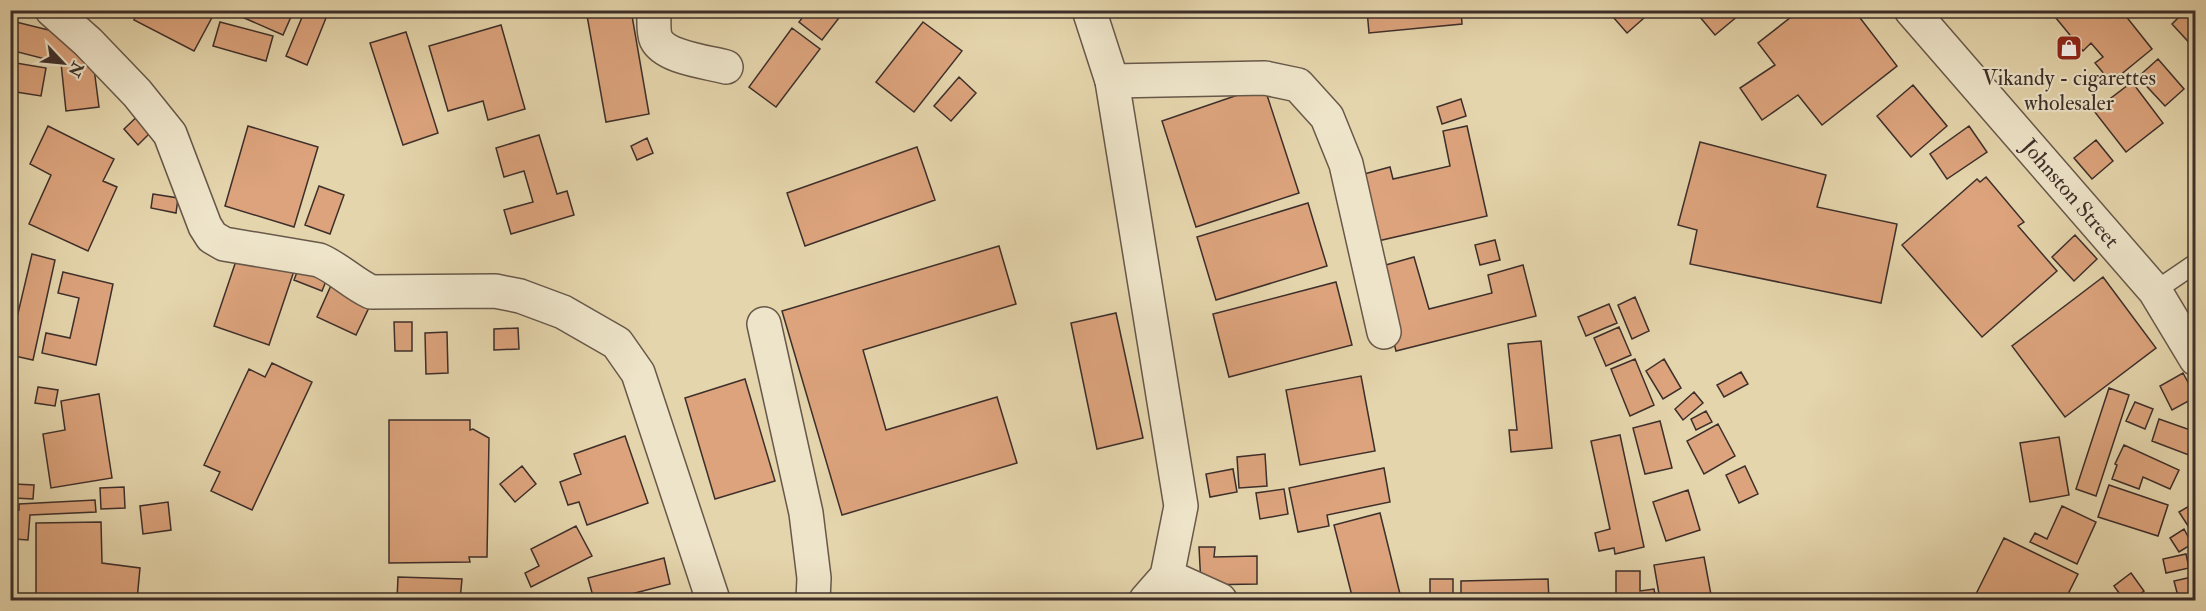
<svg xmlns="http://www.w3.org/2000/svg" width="2206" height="611" viewBox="0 0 2206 611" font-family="'IM FELL Double Pica',serif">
	<rect width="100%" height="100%" fill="#e5d5ac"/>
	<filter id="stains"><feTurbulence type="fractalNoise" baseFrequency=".00333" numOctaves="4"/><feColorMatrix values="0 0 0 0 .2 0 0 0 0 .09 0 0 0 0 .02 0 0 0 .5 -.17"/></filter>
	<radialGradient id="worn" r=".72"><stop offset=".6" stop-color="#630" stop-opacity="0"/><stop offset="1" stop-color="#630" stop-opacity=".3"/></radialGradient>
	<path fill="#dca37c" stroke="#3d2f2a" stroke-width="1.5" d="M 139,10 L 216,10 L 194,51 L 134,20 Z
		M 226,10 L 294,10 L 283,35 Z
		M 305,10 L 320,10 L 328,13 L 307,65 L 286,56 Z
		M 586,10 L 631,10 L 649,114 L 606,122 Z
		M 808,10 L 845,10 L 822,40 L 799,22 Z
		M 1367,10 L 1461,10 L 1462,24 L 1369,33 Z
		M 1607,10 L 1653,10 L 1627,33 Z
		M 1694,10 L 1745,10 L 1715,35 Z
		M 1800,10 L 1854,10 L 1897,66 L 1822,125 L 1798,95 L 1762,120 L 1740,88 L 1775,65 L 1758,43 Z
		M 2065,10 L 2121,10 L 2152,49 L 2119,76 L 2117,74 L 2109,80 L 2095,63 L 2103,57 L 2091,43 L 2083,51 L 2056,18 Z
		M 2186,10 L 2196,10 L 2196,50 L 2172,24 Z
		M 12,21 L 81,38 L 77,55 L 92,53 L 99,107 L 66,111 L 61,63 L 10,50 Z
		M 220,22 L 273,36 L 266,61 L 213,46 Z
		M 923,22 L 962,51 L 914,112 L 876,82 Z
		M 501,25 L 525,109 L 488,120 L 483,101 L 448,111 L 429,46 Z
		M 792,28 L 820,49 L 776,107 L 749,87 Z
		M 406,32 L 438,133 L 403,145 L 370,43 Z
		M 2158,59 L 2184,89 L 2165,106 L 2138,77 Z
		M 10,62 L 46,68 L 41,96 L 10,91 Z
		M 959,77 L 976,93 L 951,121 L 934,106 Z
		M 2132,82 L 2163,123 L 2126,152 L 2094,111 Z
		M 1913,85 L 1947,126 L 1911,157 L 1877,116 Z
		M 1264,86 L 1299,193 L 1196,227 L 1162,121 Z
		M 1461,99 L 1466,116 L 1442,124 L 1437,107 Z
		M 144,110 L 158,125 L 138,145 L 124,129 Z
		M 48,126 L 114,159 L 103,181 L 117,187 L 88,251 L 29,224 L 51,175 L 30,164 Z
		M 248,126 L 318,147 L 294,227 L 225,206 Z
		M 1467,126 L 1487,216 L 1369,243 L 1353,177 L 1390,167 L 1393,179 L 1450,166 L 1443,131 Z
		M 1969,126 L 1987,152 L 1947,179 L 1930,154 Z
		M 539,135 L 557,194 L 567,191 L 574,215 L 511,234 L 504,210 L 533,202 L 524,171 L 504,177 L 496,148 Z
		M 647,138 L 653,153 L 637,160 L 631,146 Z
		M 2096,140 L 2113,161 L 2092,179 L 2074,158 Z
		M 1700,142 L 1826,175 L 1817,207 L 1897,224 L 1881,303 L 1690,264 L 1697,230 L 1678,225 Z
		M 917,147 L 935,200 L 805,246 L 787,193 Z
		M 1986,177 L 2024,222 L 2018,226 L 2057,271 L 1982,337 L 1902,245 L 1977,179 L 1980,182 Z
		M 319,186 L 344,195 L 330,234 L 305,225 Z
		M 153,194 L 178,198 L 176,213 L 151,208 Z
		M 1308,203 L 1327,266 L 1216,300 L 1197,237 Z
		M 2075,235 L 2097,259 L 2074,281 L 2052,257 Z
		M 1495,240 L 1500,260 L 1480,265 L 1475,245 Z
		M 999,246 L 1016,304 L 863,350 L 886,430 L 997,397 L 1017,463 L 842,515 L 782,311 Z
		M 240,249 L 295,268 L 269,345 L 214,326 Z
		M 32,254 L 55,260 L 33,360 L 10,355 L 10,347 Z
		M 1414,257 L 1429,309 L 1492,293 L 1488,275 L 1523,265 L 1536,316 L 1396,351 L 1375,268 Z
		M 302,259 L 330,271 L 322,291 L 294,280 Z
		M 63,272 L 113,284 L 96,365 L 42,353 L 46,333 L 70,338 L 79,298 L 58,293 Z
		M 2103,277 L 2156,348 L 2065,417 L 2012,346 Z
		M 333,281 L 373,299 L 356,335 L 317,317 Z
		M 1336,282 L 1352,345 L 1229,377 L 1213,314 Z
		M 1635,297 L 1649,331 L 1632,339 L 1618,305 Z
		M 1609,304 L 1617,323 L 1586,336 L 1578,317 Z
		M 1116,313 L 1143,438 L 1097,449 L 1071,323 Z
		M 394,322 L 412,322 L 412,351 L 395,351 Z
		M 1619,327 L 1631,355 L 1606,366 L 1594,338 Z
		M 518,328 L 519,349 L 494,350 L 494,329 Z
		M 447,332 L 448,373 L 426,374 L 425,333 Z
		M 1541,341 L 1552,448 L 1511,452 L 1509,430 L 1517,430 L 1508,344 Z
		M 1635,359 L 1654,405 L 1630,416 L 1611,369 Z
		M 1664,359 L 1681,388 L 1663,399 L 1646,371 Z
		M 272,363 L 312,382 L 252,510 L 211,491 L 220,472 L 204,465 L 249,369 L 265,377 Z
		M 1741,372 L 1748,384 L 1724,397 L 1717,385 Z
		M 2183,373 L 2196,397 L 2172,410 L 2160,386 Z
		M 1361,376 L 1375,451 L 1300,465 L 1286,390 Z
		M 745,379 L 775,481 L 715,499 L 685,398 Z
		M 38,387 L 58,390 L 55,406 L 35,403 Z
		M 2109,388 L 2129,395 L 2096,496 L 2076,489 Z
		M 1694,392 L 1703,403 L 1683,420 L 1675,409 Z
		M 99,394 L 112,478 L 51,488 L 43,434 L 65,430 L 61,401 Z
		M 2135,402 L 2153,409 L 2145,429 L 2126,421 Z
		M 1706,411 L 1712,422 L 1696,430 L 1691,419 Z
		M 2159,419 L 2196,432 L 2194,457 L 2152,441 Z
		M 389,420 L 470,420 L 470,430 L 473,429 L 489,438 L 487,557 L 469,557 L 470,562 L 389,563 Z
		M 1660,421 L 1672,468 L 1645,474 L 1633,428 Z
		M 1718,424 L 1735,456 L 1704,474 L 1687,441 Z
		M 1620,435 L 1644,547 L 1615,554 L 1614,548 L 1599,551 L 1595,533 L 1610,529 L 1591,441 Z
		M 625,436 L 648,503 L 587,525 L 579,502 L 568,505 L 560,482 L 581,474 L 574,454 Z
		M 2059,437 L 2069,495 L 2030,502 L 2020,443 Z
		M 2124,445 L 2179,470 L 2170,489 L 2143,477 L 2139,489 L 2112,479 L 2117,465 L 2115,464 Z
		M 1265,454 L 1267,486 L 1239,488 L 1237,457 Z
		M 522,466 L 536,484 L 515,502 L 500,484 Z
		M 1745,466 L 1758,494 L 1739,503 L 1726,475 Z
		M 1384,468 L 1390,502 L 1327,515 L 1329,526 L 1298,532 L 1289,488 Z
		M 1233,469 L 1237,492 L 1210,497 L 1206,474 Z
		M 14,484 L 34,485 L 33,499 L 14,498 Z
		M 2109,485 L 2168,505 L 2158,536 L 2098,517 Z
		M 124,487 L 125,508 L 101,509 L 100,488 Z
		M 1284,489 L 1288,514 L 1260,519 L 1256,493 Z
		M 1688,490 L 1700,530 L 1666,541 L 1653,502 Z
		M 95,500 L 96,512 L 30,515 L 28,540 L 14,539 L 16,510 L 19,510 L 19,504 Z
		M 168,502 L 171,530 L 143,534 L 140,506 Z
		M 2191,505 L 2196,513 L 2196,525 L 2190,529 L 2179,512 Z
		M 2062,506 L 2096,522 L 2077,564 L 2030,542 L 2035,533 L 2047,539 Z
		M 1380,513 L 1400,594 L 1375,600 L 1353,600 L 1334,525 Z
		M 101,522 L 102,563 L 140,568 L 137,600 L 102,598 L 102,600 L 36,600 L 36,523 Z
		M 576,526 L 592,556 L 531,587 L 525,573 L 539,566 L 531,549 Z
		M 2184,529 L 2192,544 L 2179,552 L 2170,538 Z
		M 2004,538 L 2078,574 L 2065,600 L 1973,600 Z
		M 1199,547 L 1215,547 L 1214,557 L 1257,556 L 1257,584 L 1201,585 Z
		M 2186,554 L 2189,568 L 2166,573 L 2163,559 Z
		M 1704,557 L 1712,600 L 1660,600 L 1654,565 Z
		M 664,558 L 670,584 L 608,600 L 594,600 L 588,578 Z
		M 1616,571 L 1640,571 L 1640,591 L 1654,589 L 1656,600 L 1616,600 Z
		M 2131,573 L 2144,591 L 2132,600 L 2124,600 L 2114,586 Z
		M 398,577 L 462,579 L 460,600 L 397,600 Z
		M 2192,577 L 2196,596 L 2179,600 L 2174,581 Z
		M 1430,579 L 1453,579 L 1453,600 L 1430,600 Z
		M 1548,579 L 1549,600 L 1461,600 L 1461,581 Z"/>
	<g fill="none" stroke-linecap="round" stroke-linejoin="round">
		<g stroke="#67584a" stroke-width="21">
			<path id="lane" d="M 2155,291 L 2196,263"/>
		</g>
		<g stroke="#67584a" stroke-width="36">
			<g id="street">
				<path d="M 52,10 L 88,42 L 137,93 L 170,134 L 205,226 L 212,237 L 224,244 L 319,260 C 338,268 352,283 371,292 L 495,291 L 520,296 L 563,312 L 617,343 L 638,373 L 713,600"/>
				<path d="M 654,10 C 654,18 653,32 656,39 C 665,58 708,62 726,67"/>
				<path d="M 1089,10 L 1112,81 L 1181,506 L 1167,576 L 1146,600"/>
				<path id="s1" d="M 1911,10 L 2155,291 L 2196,359"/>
				<path d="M 1112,81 L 1265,78 L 1298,85 L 1327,117 L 1346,164 L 1384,332"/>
				<path d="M 764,324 L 806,513 L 814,578 L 813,600"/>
				<path d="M 1167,576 L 1220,600"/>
			</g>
		</g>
		<use href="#lane" stroke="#eee4c9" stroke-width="18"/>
		<use href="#street" stroke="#eee4c9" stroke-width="33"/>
	</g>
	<defs>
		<g id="shop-square" transform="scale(1.35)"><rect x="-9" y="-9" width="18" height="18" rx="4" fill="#8f2418" stroke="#eee4c9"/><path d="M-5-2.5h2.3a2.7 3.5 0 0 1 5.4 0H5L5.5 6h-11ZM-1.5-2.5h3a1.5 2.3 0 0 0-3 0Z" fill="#fff"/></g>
	</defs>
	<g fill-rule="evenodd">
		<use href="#shop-square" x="2069" y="48"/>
	</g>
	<g text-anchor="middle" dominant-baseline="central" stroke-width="4.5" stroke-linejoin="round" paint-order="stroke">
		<g font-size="22" fill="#3d2f2a" stroke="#eee4c9">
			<text x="2069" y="78">Vikandy - cigarettes<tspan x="2069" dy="25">wholesaler</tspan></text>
		</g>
		<g font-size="22" fill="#3d2f2a" stroke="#eee4c9">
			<text stroke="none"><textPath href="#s1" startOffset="243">Johnston Street</textPath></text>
		</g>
	</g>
	<rect width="2206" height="611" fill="none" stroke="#e5d5ac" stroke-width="36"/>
	<rect x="12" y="12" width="2182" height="587" fill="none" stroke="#3d2f2a" stroke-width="3"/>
	<rect x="18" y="18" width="2170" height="575" fill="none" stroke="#3d2f2a" stroke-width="1.5"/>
	<g transform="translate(63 63) rotate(116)" stroke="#eee4c9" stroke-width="4.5" paint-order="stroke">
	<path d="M0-4.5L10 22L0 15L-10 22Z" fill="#3d2f2a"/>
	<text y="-9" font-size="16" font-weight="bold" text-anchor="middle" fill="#3d2f2a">N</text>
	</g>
	<rect width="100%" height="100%" filter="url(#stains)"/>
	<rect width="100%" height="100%" fill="url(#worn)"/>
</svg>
